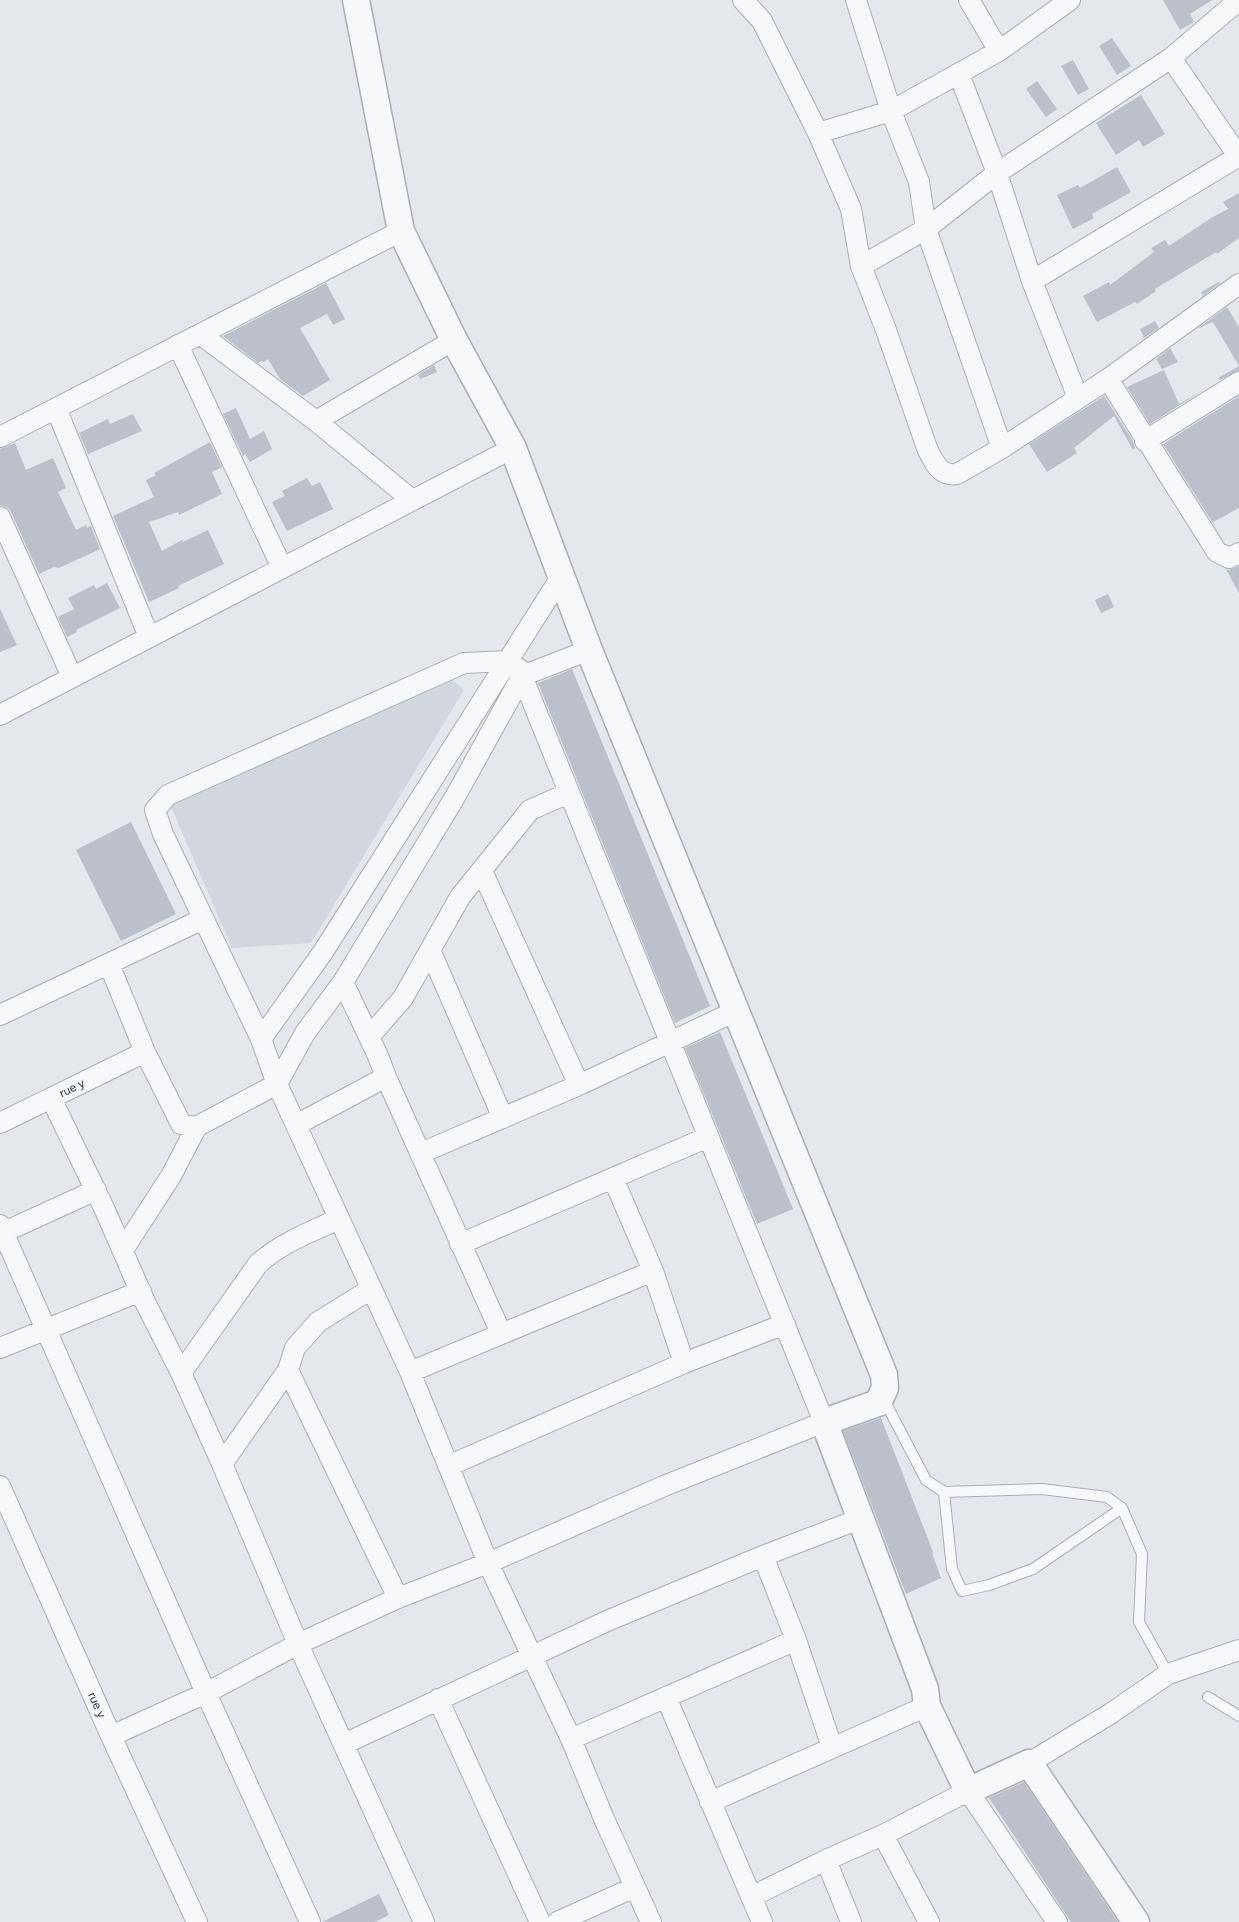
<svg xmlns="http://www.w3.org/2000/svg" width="1239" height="1922" viewBox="0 0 1239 1922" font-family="Figtree,sans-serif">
	<rect width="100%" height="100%" fill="#e4e7ec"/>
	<path fill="#d2d6de" d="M 451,679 L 464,690 L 311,943 L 232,948 L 169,802 Z"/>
	<path fill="#bbc0ca" d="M 1163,0 L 1212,0 L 1190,14 L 1194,22 L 1180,30 Z
		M 1112,38 L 1131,66 L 1117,75 L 1099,46 Z
		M 1073,60 L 1089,89 L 1078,95 L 1061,66 Z
		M 1037,81 L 1057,109 L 1046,117 L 1026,89 Z
		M 1141,95 L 1165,134 L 1143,147 L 1139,140 L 1116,155 L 1096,123 Z
		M 1117,167 L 1131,192 L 1092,214 L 1094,218 L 1073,229 L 1057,195 L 1078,185 L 1080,188 Z
		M 1239,193 L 1239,238 L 1217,254 L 1216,252 L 1155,289 L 1156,291 L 1137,304 L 1135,302 L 1097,322 L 1083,296 L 1109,282 L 1110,285 L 1154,252 L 1151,248 L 1165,240 L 1169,246 L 1211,218 L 1228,209 L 1223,202 Z
		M 1219,282 L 1220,283 L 1203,296 L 1201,292 Z
		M 326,283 L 345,319 L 333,325 L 327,314 L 300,328 L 330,380 L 303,396 L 280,379 L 268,359 L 263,362 L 262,361 L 258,363 L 223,336 Z
		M 1227,307 L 1239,327 L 1239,366 L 1213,322 L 1197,329 Z
		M 1155,321 L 1159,328 L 1144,338 L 1140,329 Z
		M 1170,348 L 1178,362 L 1162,369 L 1156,359 Z
		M 434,365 L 437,372 L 420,379 L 418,375 Z
		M 1239,366 L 1239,370 L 1220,380 L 1218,378 Z
		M 1164,370 L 1179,404 L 1202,391 L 1150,424 L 1125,384 L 1127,387 Z
		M 1104,396 L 1133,441 L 1135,448 L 1133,450 L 1114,416 L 1074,448 L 1077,453 L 1047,472 L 1029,444 Z
		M 1239,396 L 1239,508 L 1213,522 L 1216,528 L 1163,444 Z
		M 236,408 L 250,439 L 264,431 L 272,449 L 250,462 L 245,454 L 243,456 L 223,414 Z
		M 133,414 L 142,431 L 88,454 L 79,433 L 108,419 L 110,424 Z
		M 210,442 L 222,467 L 212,472 L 222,494 L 179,515 L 178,512 L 149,522 L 162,551 L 182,540 L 183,542 L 208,530 L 224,564 L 178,586 L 179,588 L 149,602 L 113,516 L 154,497 L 146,480 L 156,475 L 154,473 Z
		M 15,443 L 26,470 L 53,458 L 66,488 L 58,492 L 76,530 L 86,525 L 87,528 L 91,526 L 100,549 L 59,568 L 54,567 L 39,574 L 11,512 L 7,507 L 0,505 L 0,449 Z
		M 307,478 L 312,486 L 320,482 L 333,509 L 287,531 L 272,502 L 285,496 L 282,491 Z
		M 1239,566 L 1239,593 L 1226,569 L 1229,570 Z
		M 107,583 L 120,608 L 76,630 L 77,632 L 67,637 L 58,617 L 74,609 L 68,598 L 94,585 L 96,589 Z
		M 1108,594 L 1114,607 L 1101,613 L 1095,600 Z
		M 0,609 L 17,645 L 0,652 Z
		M 572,669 L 710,1006 L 675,1023 L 538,683 Z
		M 131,822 L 176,914 L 121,941 L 76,850 Z
		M 720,1032 L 793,1209 L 757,1224 L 685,1048 Z
		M 881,1418 L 933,1552 L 932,1553 L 941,1578 L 906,1594 L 843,1431 Z
		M 1024,1782 L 1118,1922 L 1071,1922 L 989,1798 Z
		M 379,1894 L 389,1915 L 375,1922 L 322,1922 Z"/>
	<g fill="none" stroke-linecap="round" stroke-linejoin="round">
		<g stroke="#a9aeb7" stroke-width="12">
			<path id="service" d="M 883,1398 L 926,1480 L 944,1492 L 1042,1489 L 1107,1497 L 1122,1508 L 1142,1554 L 1139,1622 L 1168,1674
				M 944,1492 L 952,1569 L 962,1591 L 989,1585 L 1033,1569 L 1122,1508
				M 1208,1697 L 1239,1716"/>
		</g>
		<g stroke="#a9aeb7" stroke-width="22">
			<path id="minor" d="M 743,0 L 762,21 L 818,133 L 851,209 L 861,266 L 886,330 L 927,448 C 933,461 940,477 957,474 L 1002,448
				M 856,0 L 891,111 L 919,182 L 926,229 L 1002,448 L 1108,379 L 1239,284
				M 969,0 L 999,51
				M 1171,58 L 1239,157
				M 959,74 L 997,173 L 1032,281 L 1078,398
				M 818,133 L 891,111 L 999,51 L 1070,0
				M 861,266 L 926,229 L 997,173 L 1171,58 L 1239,0
				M 1032,281 L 1239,156
				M 200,334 L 316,421 L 412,500
				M 178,345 L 282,568
				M 1108,379 L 1217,552 L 1229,558 L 1239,553
				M 56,408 L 149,637
				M 316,421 L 454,340
				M 0,437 L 401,231
				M 1145,441 L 1239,382
				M 0,517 L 72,677
				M 526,674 L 508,661 L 464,663 L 168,795 L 155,810 L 163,834 L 261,1039 L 277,1084 L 410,1372 L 488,1563 L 571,1739 L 605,1821 L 651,1922
				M 0,715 L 513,448
				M 482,871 L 579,1085
				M 430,950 L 503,1118
				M 109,964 L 145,1052 L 181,1124 L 196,1127 L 277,1084 L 305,1033 L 343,982 L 455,797 L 522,676 L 589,650
				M 343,982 L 378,1056 L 386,1077 L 501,1333
				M 0,1015 L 203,919
				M 369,1037 L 403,998 L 460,897 L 530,810 L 569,793
				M 261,1039 L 323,952 L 561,577
				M 51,1098 L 104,1208 L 145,1302 L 181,1373 L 222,1464 L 298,1644 L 424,1922
				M 0,1123 L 145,1052
				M 296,1125 L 386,1077
				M 421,1153 L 579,1085 L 736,1011
				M 613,1178 L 653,1271 L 684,1363
				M 0,1225 L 206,1693 L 310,1922
				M 0,1234 L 96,1190
				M 460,1244 L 708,1137
				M 123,1250 L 171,1176 L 197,1126
				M 0,1348 L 141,1291
				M 288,1370 L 398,1598
				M 410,1372 L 653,1271
				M 181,1373 L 258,1264 C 281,1243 310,1232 339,1219
				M 222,1464 L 288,1370 L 295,1348 L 318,1322 L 371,1289
				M 448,1466 L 684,1363 L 785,1324
				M 0,1486 L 111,1736 L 197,1922
				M 763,1556 L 796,1640 L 832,1747
				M 666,1697 L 762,1922
				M 438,1699 L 540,1922
				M 111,1736 L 206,1693 L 298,1644 L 398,1598 L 488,1563 L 664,1486 L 824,1422 L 522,676
				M 571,1739 L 796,1640
				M 344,1744 L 607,1621 L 763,1556 L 862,1518
				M 1029,1763 L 1110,1714 L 1168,1674 L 1239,1650
				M 710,1802 L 927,1706
				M 883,1835 L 929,1922
				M 826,1860 L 851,1922
				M 751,1897 L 826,1860 L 883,1835 L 968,1791 L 1057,1922
				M 557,1922 L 635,1887"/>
		</g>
		<g stroke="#a9aeb7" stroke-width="29">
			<path id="tertiary" d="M 356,0 L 401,231 L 454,340 L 513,448 L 589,650 L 884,1375 L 885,1388 L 878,1403 L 824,1422 L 925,1689 L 927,1706 L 968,1791 L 1029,1763 L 1136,1922"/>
		</g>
		<use href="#service" stroke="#f7f8fa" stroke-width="10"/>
		<use href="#minor" stroke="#f7f8fa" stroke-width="20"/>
		<use href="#tertiary" stroke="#f7f8fa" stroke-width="26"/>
	</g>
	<g text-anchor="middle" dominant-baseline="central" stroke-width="5" stroke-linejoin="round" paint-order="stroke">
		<g font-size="12" fill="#2b3445" stroke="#f4f6f9">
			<text transform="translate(72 1088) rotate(-26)">rue y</text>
			<text transform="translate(97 1705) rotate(66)">rue y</text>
		</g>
	</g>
</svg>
